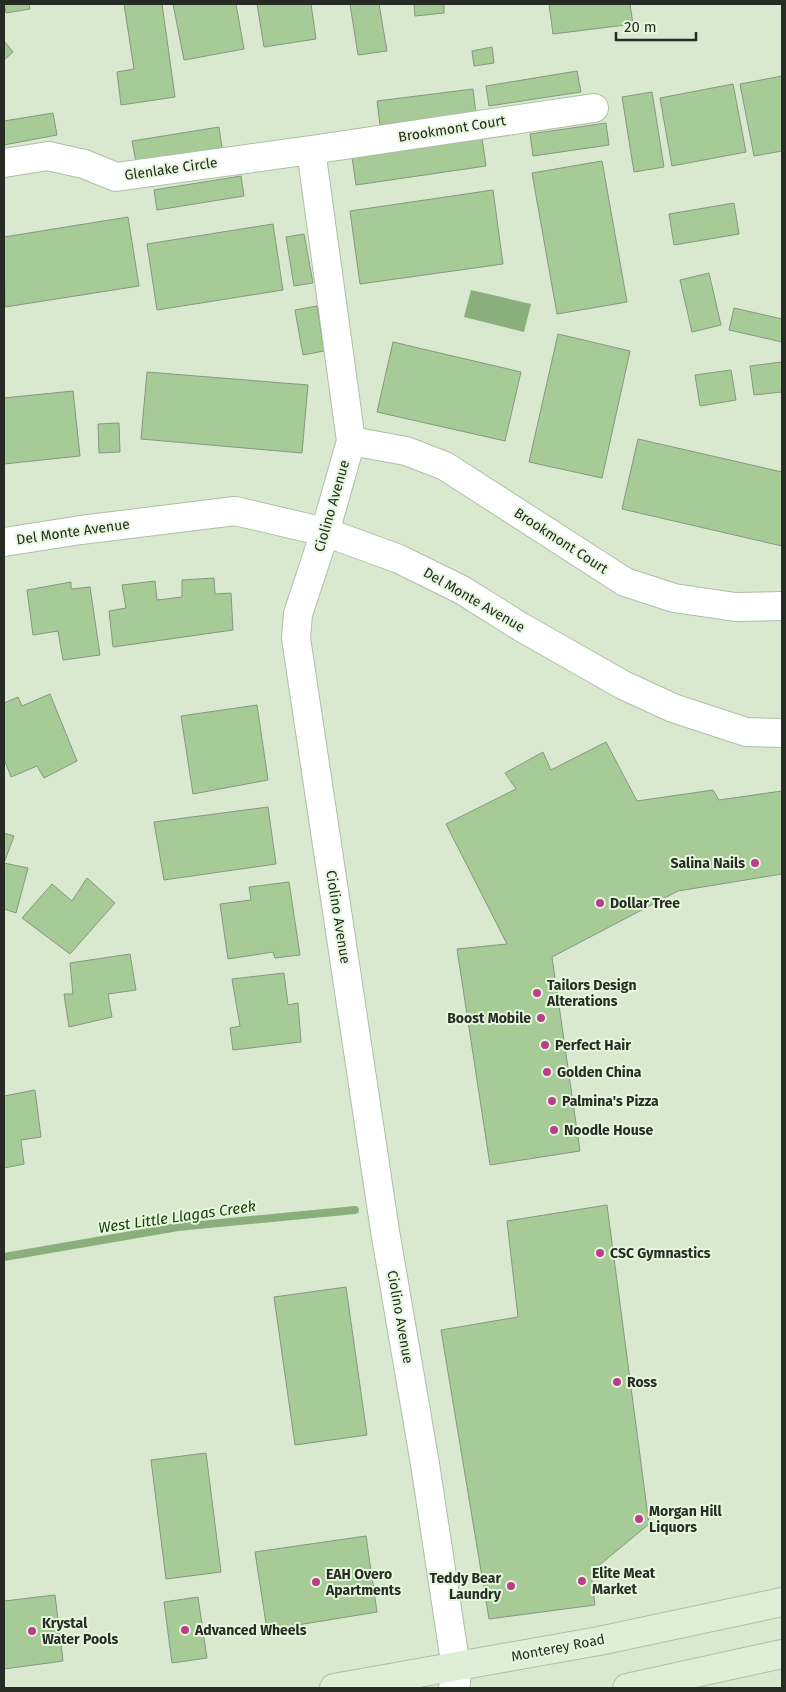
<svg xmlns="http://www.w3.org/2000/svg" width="786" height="1692" viewBox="0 0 786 1692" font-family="'Fira Sans',sans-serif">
	<rect width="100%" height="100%" fill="#d8e9d0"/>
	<path fill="#8baf7c" d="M 471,290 L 531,304 L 524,332 L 464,317 Z"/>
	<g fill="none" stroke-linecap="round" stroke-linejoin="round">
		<path stroke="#8baf7c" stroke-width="8" d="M 4,1257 L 178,1227 L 355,1210"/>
	</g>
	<path fill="#a6cb97" stroke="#879780" d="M 4,4 L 29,4 L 30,9 L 6,13 Z
		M 124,4 L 162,4 L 175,97 L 121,105 L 117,72 L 134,69 Z
		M 173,4 L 236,4 L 244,49 L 184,60 Z
		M 257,4 L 311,4 L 316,39 L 264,47 Z
		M 350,4 L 379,4 L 387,51 L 358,55 Z
		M 414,4 L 444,4 L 444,13 L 415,16 Z
		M 549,4 L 630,4 L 633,24 L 553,34 Z
		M 4,41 L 13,52 L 4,60 Z
		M 492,47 L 494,63 L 474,66 L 472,51 Z
		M 577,71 L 581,92 L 489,106 L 486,86 Z
		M 782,76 L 782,151 L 754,156 L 740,84 Z
		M 733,84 L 746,152 L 672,166 L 660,98 Z
		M 473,89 L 476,114 L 380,125 L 377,101 Z
		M 652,92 L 664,167 L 634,172 L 622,97 Z
		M 53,113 L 57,135 L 4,145 L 4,121 Z
		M 606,123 L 609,145 L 533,156 L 530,134 Z
		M 219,127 L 222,148 L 136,162 L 132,141 Z
		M 482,138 L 486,166 L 356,185 L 352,157 Z
		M 602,161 L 627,302 L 557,314 L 532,173 Z
		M 241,176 L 244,196 L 157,210 L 154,190 Z
		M 493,190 L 503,264 L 360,284 L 350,211 Z
		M 734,203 L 739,234 L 674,245 L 669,214 Z
		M 128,217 L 139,286 L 5,307 L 4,237 Z
		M 273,224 L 283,290 L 157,310 L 147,244 Z
		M 304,234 L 313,283 L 294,286 L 286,237 Z
		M 709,273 L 721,325 L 692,332 L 680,280 Z
		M 317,306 L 324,351 L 303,355 L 295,310 Z
		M 734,308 L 782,319 L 782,342 L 729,330 Z
		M 558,334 L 630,351 L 602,478 L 529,462 Z
		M 393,342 L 521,372 L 505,441 L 377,412 Z
		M 782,362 L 782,392 L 754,395 L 750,366 Z
		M 731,370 L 736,400 L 700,406 L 695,375 Z
		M 147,372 L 308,385 L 302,453 L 141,439 Z
		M 73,391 L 80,456 L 4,464 L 4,398 Z
		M 119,423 L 120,452 L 99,453 L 98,424 Z
		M 638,439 L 782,472 L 782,546 L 622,509 Z
		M 214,578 L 215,594 L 231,593 L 233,630 L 113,647 L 109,611 L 126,608 L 122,585 L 155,581 L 157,600 L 182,597 L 182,580 Z
		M 71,582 L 71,589 L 90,587 L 100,655 L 63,660 L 58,631 L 33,635 L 27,590 Z
		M 50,694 L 77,761 L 44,778 L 37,766 L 11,777 L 4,759 L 4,703 L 18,697 L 22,706 Z
		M 257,705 L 268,780 L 193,794 L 181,716 Z
		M 606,742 L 637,801 L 713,790 L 719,800 L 782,791 L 782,874 L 678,891 L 552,957 L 580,1151 L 490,1165 L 457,949 L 507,944 L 446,824 L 516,789 L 505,773 L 543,752 L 551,770 Z
		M 268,807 L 276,864 L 164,880 L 154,822 Z
		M 4,833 L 14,836 L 4,863 L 28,868 L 16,913 L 4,909 Z
		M 87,878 L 115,903 L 70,954 L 22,918 L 52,884 L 72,901 Z
		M 289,882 L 300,955 L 275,958 L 273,952 L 228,959 L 220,904 L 251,900 L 249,887 Z
		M 130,954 L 136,990 L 108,994 L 112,1017 L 69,1027 L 64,994 L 73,994 L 70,963 Z
		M 284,973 L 288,1005 L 298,1003 L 301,1042 L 233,1050 L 230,1028 L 240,1026 L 232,979 Z
		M 35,1090 L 41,1137 L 21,1140 L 24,1164 L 4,1168 L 4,1096 Z
		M 607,1205 L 649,1524 L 591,1572 L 595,1605 L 489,1619 L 441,1330 L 518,1317 L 507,1221 Z
		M 346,1287 L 367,1435 L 295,1445 L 274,1297 Z
		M 206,1453 L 221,1572 L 166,1579 L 151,1460 Z
		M 366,1536 L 377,1612 L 267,1630 L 255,1552 Z
		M 55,1595 L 63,1661 L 4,1669 L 4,1601 Z
		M 198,1597 L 207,1658 L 172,1663 L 164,1602 Z"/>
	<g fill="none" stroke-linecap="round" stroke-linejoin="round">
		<g stroke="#aebfa7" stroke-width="30">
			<path id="minor" d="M 311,150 L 351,441 L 325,532 L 298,614 L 296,638 L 385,1231 L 425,1464 L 456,1668 L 456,1683 L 453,1688
				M 4,163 L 48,156 L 84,164 L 116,177 L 311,150 L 594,108
				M 351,441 L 406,451 L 445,466 L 625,582 L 674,598 L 735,607 L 782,606
				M 4,542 L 81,530 L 235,511 L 325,532 L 399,559 L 462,590 L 521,627 L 623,685 L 673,708 L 746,732 L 782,733"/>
		</g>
		<g stroke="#aebfa7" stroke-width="30">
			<path id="secondary" d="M 334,1688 L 599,1641 L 782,1602
				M 627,1688 L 782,1654"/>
		</g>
		<use href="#minor" stroke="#fff" stroke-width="28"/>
		<use href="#secondary" stroke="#deeed7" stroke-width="28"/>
	</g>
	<g fill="#bc3d8b" stroke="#e5f7dd" stroke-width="2">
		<circle cx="755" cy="863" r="5"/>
		<circle cx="600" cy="903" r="5"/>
		<circle cx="537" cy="993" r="5"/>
		<circle cx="541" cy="1018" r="5"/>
		<circle cx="545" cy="1045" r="5"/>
		<circle cx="547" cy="1072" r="5"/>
		<circle cx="552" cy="1101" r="5"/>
		<circle cx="554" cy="1130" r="5"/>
		<circle cx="600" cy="1253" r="5"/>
		<circle cx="617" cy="1382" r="5"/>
		<circle cx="639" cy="1519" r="5"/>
		<circle cx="582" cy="1581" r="5"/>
		<circle cx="316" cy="1582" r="5"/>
		<circle cx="511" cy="1586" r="5"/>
		<circle cx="185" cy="1630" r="5"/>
		<circle cx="32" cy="1631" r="5"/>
	</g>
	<g text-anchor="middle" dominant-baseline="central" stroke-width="4" stroke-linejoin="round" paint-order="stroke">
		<g font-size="14" fill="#262c23" stroke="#e5f7dd">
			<text transform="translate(452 129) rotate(-9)">Brookmont Court</text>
			<text transform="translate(171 169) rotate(-8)">Glenlake Circle</text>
			<text transform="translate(332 506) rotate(-74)">Ciolino Avenue</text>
			<text transform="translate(73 532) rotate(-8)">Del Monte Avenue</text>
			<text transform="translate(561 541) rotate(33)">Brookmont Court</text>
			<text transform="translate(474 600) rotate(30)">Del Monte Avenue</text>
			<text transform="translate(338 917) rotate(81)">Ciolino Avenue</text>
			<text transform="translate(400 1317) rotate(80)">Ciolino Avenue</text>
			<text transform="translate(558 1648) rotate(-11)">Monterey Road</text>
		</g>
		<g font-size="14" font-weight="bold" fill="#262c23" stroke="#e5f7dd" text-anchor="start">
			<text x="745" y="863" text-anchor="end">Salina Nails</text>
			<text x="610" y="903">Dollar Tree</text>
			<text x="547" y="985">Tailors Design<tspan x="547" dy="16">Alterations</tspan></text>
			<text x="531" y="1018" text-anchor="end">Boost Mobile</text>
			<text x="555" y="1045">Perfect Hair</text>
			<text x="557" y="1072">Golden China</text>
			<text x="562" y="1101">Palmina's Pizza</text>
			<text x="564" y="1130">Noodle House</text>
			<text x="610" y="1253">CSC Gymnastics</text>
			<text x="627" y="1382">Ross</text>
			<text x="649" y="1511">Morgan Hill<tspan x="649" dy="16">Liquors</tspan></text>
			<text x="592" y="1573">Elite Meat<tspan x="592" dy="16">Market</tspan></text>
			<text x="326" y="1574">EAH Overo<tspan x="326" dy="16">Apartments</tspan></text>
			<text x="501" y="1578" text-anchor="end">Teddy Bear<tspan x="501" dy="16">Laundry</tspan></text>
			<text x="42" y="1623">Krystal<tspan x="42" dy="16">Water Pools</tspan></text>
			<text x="195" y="1630">Advanced Wheels</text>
		</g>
		<g font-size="15" font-style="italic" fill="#183a04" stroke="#e5f7dd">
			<text transform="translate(177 1217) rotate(-8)">West Little Llagas Creek</text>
		</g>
	</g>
	<rect width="786" height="1692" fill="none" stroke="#262c23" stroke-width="10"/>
	<path d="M616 32v8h80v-8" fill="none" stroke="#262c23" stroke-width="2.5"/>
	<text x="624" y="32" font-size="15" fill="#262c23" stroke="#e5f7dd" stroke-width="4" paint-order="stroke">20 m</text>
</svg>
